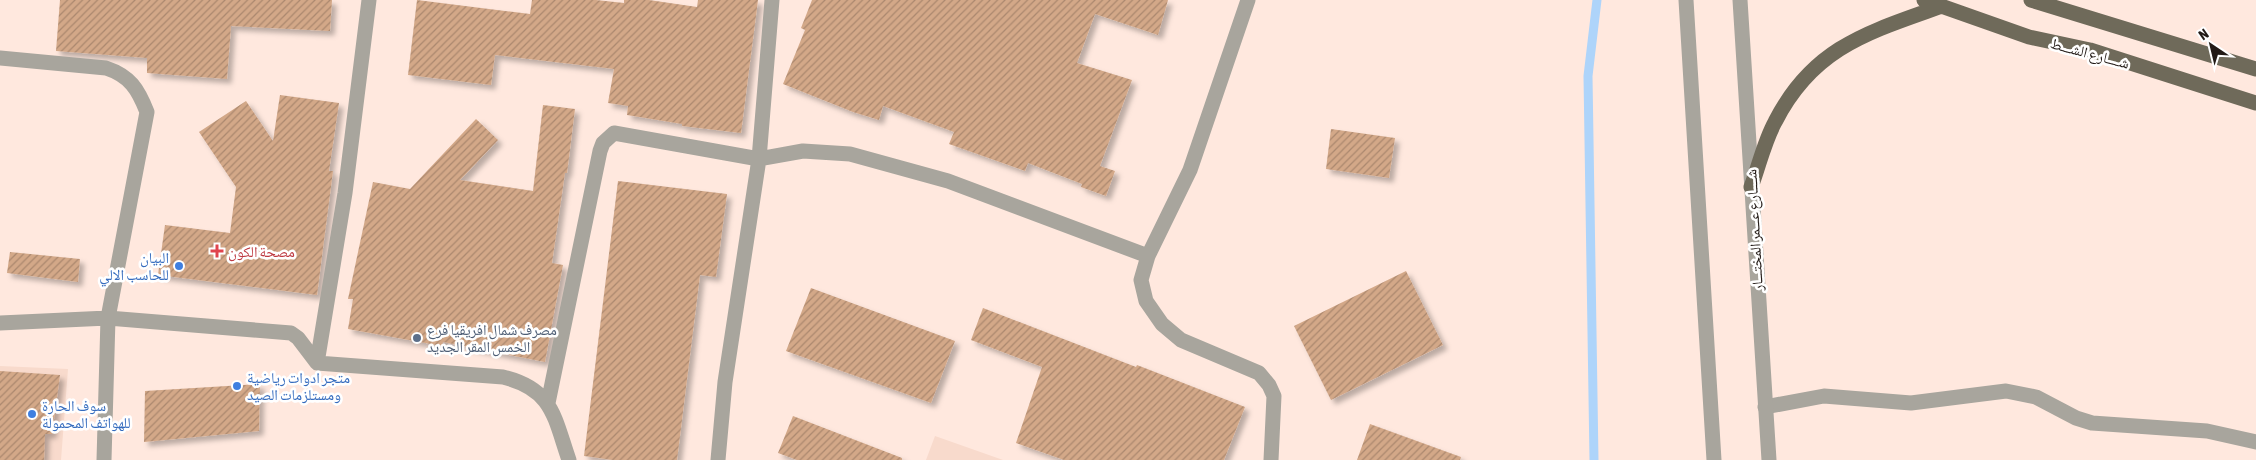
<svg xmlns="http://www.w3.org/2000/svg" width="2256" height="460" viewBox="0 0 2256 460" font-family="'Asap Condensed','Noto Naskh Arabic',sans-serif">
	<defs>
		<pattern id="building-hatch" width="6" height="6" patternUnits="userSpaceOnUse" patternTransform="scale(1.25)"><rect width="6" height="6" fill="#d3a888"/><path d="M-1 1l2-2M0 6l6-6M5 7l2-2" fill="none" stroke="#ab886e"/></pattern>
		<filter id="shadow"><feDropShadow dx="4.5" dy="4.5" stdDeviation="2.5" flood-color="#0004"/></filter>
	</defs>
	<rect width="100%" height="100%" fill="#ffe8de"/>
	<path fill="#f8dacc" d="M 0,366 L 68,369 L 61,460 L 0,460 Z
		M 935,436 L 1003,460 L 926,460 Z"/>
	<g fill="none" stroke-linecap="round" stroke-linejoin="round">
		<path stroke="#aed4fa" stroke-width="9" d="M 1594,460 L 1588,76 L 1597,0"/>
	</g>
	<path fill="url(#building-hatch)" filter="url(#shadow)" d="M 60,0 L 332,0 L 330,31 L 231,26 L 227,79 L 147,73 L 147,58 L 56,51 Z
		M 417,0 L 530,14 L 532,0 L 596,0 L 624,3 L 624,0 L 649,0 L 697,7 L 698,0 L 758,0 L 741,133 L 682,126 L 682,124 L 627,115 L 628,106 L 608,103 L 614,69 L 495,55 L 491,85 L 408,75 Z
		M 812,0 L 1168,0 L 1158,35 L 1095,14 L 1077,63 L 1132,80 L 1100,166 L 1115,171 L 1106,196 L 1081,187 L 1082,184 L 1028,163 L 1025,171 L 949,144 L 954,132 L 883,106 L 879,120 L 853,112 L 783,84 L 805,30 L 801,28 Z
		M 280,95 L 339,103 L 329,171 L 333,171 L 317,295 L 158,275 L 165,225 L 230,233 L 236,187 L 199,132 L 246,101 L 273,141 Z
		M 543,105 L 575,109 L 567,173 L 565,173 L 552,263 L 563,265 L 545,362 L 443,342 L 442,346 L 348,329 L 353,299 L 348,299 L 373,182 L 410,189 L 476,119 L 498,140 L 460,180 L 533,191 Z
		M 1331,129 L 1395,138 L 1389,178 L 1326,169 Z
		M 618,181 L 727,194 L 716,277 L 700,275 L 677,460 L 613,460 L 584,456 Z
		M 10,252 L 80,259 L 78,282 L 7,273 Z
		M 1406,271 L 1443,345 L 1331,400 L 1294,326 Z
		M 811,288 L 955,341 L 931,403 L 786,351 Z
		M 983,308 L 1136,367 L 1137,365 L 1245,407 L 1224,460 L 1064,460 L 1016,443 L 1042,367 L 971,340 Z
		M 0,371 L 60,375 L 52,434 L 45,434 L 44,460 L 0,460 Z
		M 260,384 L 259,431 L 144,442 L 145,391 Z
		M 793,416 L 902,458 L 902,460 L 797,460 L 778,453 Z
		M 1370,424 L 1461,457 L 1460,460 L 1357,460 Z"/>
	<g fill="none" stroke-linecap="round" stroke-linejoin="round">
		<path stroke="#a8a59d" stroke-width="15" d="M 1248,0 L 1190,170 L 1148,256 L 1141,280 L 1146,301 L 1162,324 L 1181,340 L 1259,373 L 1269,385 L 1274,396 L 1271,460
			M 0,58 L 106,68 C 130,76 138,89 147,112 L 108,318 L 104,460
			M 0,323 L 108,318 L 291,333 L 298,338 L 317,363 L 503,377 C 553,389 554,417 569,460
			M 317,363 L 345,193 L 369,0
			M 548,403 L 600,151 L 603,143 L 614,133 L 759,159 L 803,151 L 850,154 L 948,181 L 1148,256
			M 1765,407 L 1824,396 L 1911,403 L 2006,391 L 2036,397 L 2076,418 L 2092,423 L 2207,431 L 2256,442
			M 718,460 L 725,382 L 759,159 L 772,0"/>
		<path stroke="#a8a59d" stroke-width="15" d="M 1686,0 L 1714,460
			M 1740,0 L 1769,460"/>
		<path stroke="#6f6a5a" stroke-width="15" d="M 1924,0 L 2029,37 L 2090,50 L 2256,103
			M 2031,0 L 2256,69
			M 1751,187 C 1759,166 1764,142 1775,122 C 1813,47 1869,32 1942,6"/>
	</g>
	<path fill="#e0444e" stroke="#fff" stroke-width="2" d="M214.5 243.5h5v5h5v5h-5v5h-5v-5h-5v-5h5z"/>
	<g fill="#3f7fe0" stroke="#fff" stroke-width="2">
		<circle cx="179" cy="266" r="5"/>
		<circle cx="237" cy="386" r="5"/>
		<circle cx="32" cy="414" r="5"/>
	</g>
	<circle fill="#5c6f8a" stroke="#fff" stroke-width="2" cx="417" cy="338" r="5"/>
	<g text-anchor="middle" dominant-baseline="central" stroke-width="5" stroke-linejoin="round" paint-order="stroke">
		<g font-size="15" fill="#221a16" stroke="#fff">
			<text transform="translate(2090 53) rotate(15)">شــــارع الشـــط</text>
			<text transform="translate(1754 230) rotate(-93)">شــــارع عـــمر المختـــار</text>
		</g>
		<g font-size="15" fill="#be3a42" stroke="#fff" text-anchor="start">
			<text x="228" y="251">مصحة الكون</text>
		</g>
		<g font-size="15" fill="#366cbe" stroke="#fff" text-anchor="start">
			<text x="169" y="257" text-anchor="end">البيان<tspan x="169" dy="17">للحاسب الالي</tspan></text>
			<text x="247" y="377">متجر ادوات رياضية<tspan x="247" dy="17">ومستلزمات الصيد</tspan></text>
			<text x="42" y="405">سوف الحارة<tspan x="42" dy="17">للهواتف المحمولة</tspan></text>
		</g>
		<g font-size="15" fill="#4e5e75" stroke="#fff" text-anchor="start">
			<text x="427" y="329">مصرف شمال افريقيا فرع<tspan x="427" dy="17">الخمس المقر الجديد</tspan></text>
		</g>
	</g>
	<g transform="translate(2211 45) rotate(325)" stroke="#ffffff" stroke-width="4" paint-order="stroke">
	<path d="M0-4L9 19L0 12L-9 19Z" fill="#221a16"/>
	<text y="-8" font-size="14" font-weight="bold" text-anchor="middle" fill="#221a16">N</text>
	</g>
</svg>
